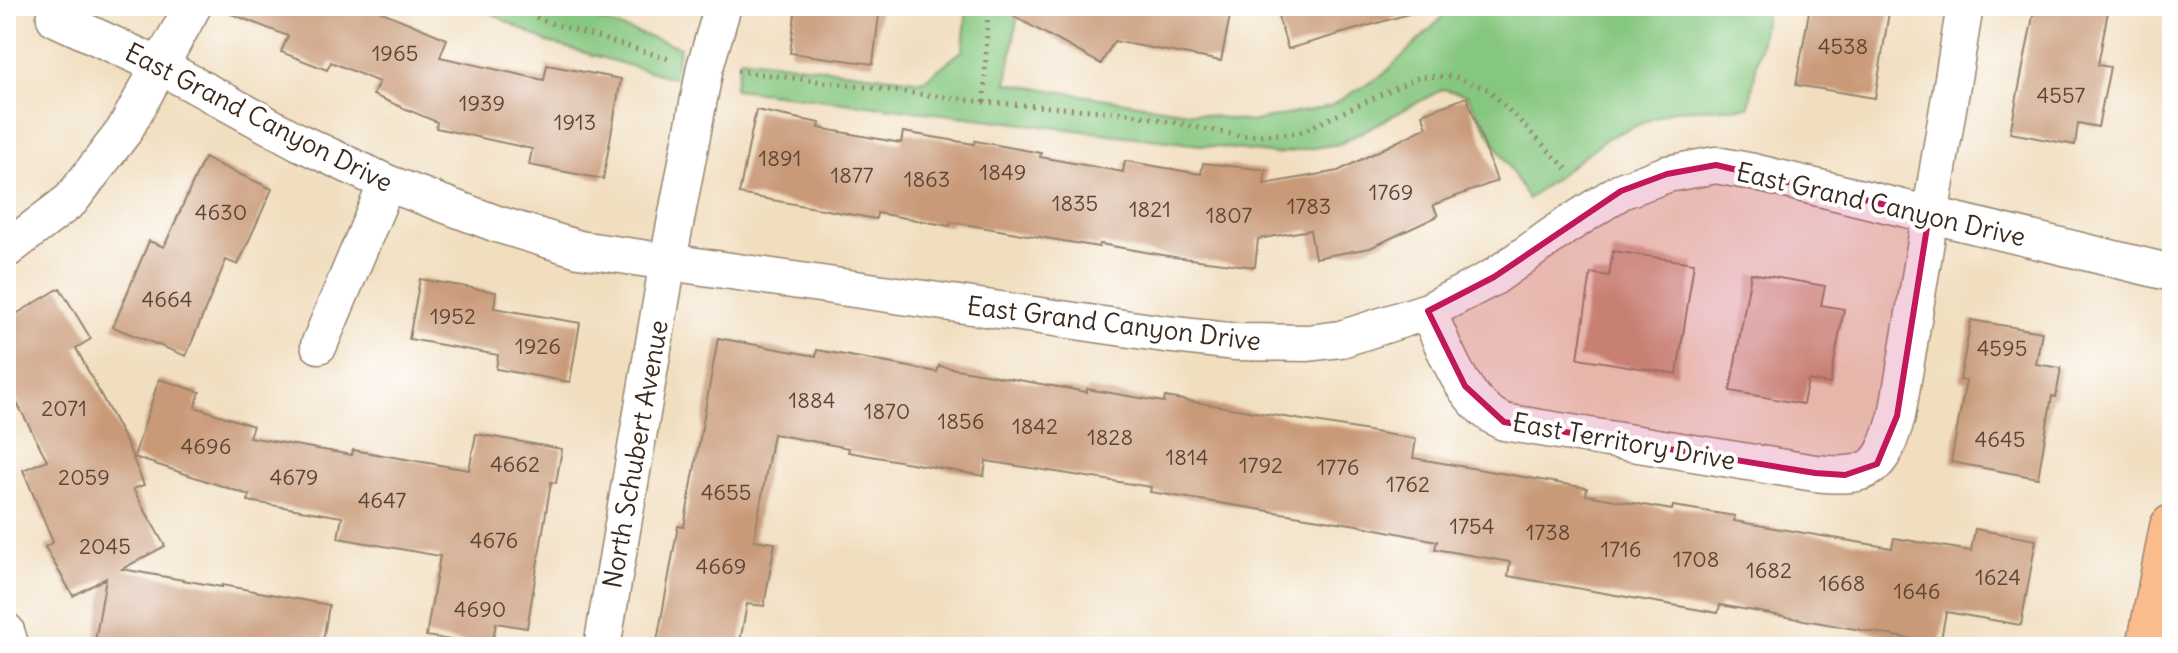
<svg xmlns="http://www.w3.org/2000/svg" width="2178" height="653" viewBox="0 0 2178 653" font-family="Delius,sans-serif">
	<rect width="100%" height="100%" fill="#fff"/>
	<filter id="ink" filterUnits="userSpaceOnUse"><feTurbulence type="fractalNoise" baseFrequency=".0125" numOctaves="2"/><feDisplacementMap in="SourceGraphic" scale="16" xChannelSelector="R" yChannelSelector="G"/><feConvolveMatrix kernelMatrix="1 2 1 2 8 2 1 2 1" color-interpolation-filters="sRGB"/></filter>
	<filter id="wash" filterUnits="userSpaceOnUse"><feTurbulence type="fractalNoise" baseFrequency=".006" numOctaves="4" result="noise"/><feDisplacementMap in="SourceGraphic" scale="32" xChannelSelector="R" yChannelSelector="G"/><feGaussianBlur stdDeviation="1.8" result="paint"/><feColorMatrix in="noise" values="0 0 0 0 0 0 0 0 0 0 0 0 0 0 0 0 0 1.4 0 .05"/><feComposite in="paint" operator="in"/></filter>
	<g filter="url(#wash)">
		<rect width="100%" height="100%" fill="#f1debf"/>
		<path fill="#86c77f" stroke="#60784e" stroke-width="2" d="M 477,6 L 556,6 L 680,47 L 673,78 L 547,42 Z
			M 967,6 L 1019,6 L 1007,83 L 1250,122 L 1330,106 L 1384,74 L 1454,6 L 1767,6 L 1749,107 L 1673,110 L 1607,138 L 1528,199 L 1467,95 L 1443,89 L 1339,144 L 1276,154 L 734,89 L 741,58 L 923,81 L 963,50 Z"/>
		<g id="blocks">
			<path fill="#c99a78" d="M 216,6 L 368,6 L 447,39 L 440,57 L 544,80 L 547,65 L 621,79 L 603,179 L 529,165 L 532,149 L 436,128 L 437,122 L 373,95 L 379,82 L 331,62 L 327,70 L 281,52 L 288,36 L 216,8 Z
				M 796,6 L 880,6 L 873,64 L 790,53 Z
				M 995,6 L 1232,6 L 1221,61 L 1114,41 L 1101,64 Z
				M 1275,6 L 1411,6 L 1412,13 L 1288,49 Z
				M 1810,6 L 1890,6 L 1875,98 L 1796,85 Z
				M 2035,6 L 2109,6 L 2098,65 L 2110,67 L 2098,127 L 2078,123 L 2075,145 L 2010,133 Z
				M 1467,97 L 1497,181 L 1433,205 L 1438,216 L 1370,248 L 1315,258 L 1310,230 L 1258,239 L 1255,267 L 1174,257 L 1100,244 L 1099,247 L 951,222 L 950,226 L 877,213 L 876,219 L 739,194 L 756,110 L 820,123 L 819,128 L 901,143 L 903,132 L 974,144 L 975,141 L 1041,153 L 1040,157 L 1123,172 L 1125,161 L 1201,174 L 1203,163 L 1266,170 L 1264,184 L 1338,171 L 1427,127 L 1422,114 Z
				M 204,158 L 272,189 L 238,265 L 226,260 L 186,356 L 113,327 L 149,241 L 164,247 Z
				M 1613,251 L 1694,263 L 1677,374 L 1578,358 L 1591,273 L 1609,276 Z
				M 1751,273 L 1825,286 L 1821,305 L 1844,309 L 1830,384 L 1808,380 L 1803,404 L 1730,391 Z
				M 420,279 L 496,292 L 494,308 L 580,323 L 570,382 L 496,369 L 498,355 L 409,339 Z
				M 60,288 L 91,339 L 76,348 L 127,444 L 144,485 L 133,489 L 165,546 L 122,569 L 222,587 L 222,585 L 329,605 L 322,647 L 94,647 L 106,578 L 73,596 L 45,547 L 53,542 L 23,470 L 47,460 L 6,382 L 6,320 Z
				M 1971,320 L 2042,332 L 2036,364 L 2061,368 L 2056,397 L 2052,396 L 2038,478 L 1951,462 L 1966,381 L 1960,380 Z
				M 718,338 L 816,356 L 817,350 L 937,372 L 939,366 L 1087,392 L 1087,389 L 1164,402 L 1165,397 L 1416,439 L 1413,458 L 1587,488 L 1586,495 L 1672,510 L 1673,506 L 1735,516 L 1734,521 L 1892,548 L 1894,538 L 1971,551 L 1975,529 L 2036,540 L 2021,625 L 1946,612 L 1940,644 L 1720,605 L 1718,613 L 1508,576 L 1510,562 L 1435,549 L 1437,541 L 1357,525 L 1150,492 L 1151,487 L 986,461 L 984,476 L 848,452 L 849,448 L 773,434 L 754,540 L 775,543 L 764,606 L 747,604 L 739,647 L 656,647 L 678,526 L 684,527 Z
				M 159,379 L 200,392 L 195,407 L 253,426 L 249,437 L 352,455 L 353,450 L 469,470 L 476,434 L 562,449 L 556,483 L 551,482 L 527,628 L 496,623 L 492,647 L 426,636 L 440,556 L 338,538 L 342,517 L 248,501 L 249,495 L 134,457 Z"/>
		</g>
	</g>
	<g filter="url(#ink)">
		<use href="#blocks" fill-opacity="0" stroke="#96846e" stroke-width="2"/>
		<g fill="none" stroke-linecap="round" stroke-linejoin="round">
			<g stroke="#96846e" stroke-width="39">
				<path id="minor" d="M 55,18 L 160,66 L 299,142 L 387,183 L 497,224 L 579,249 L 1165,334 L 1236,342 L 1308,343 L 1341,339 L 1428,311 L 1494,277 L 1563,228 L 1621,191 L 1667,174 L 1716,165 L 1753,172 L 2172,273
					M 6,250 L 71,200 L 124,131 L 193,6
					M 1428,311 C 1445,349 1462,404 1504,422 L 1815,473 C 1872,479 1882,469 1897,416 L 1965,6
					M 319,345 L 387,183
					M 6,631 L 11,647
					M 602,647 L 668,261 L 705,67 L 723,6"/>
			</g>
			<g stroke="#96846e" stroke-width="47">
				<path id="major" d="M 2149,647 L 2172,527"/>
			</g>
			<path stroke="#96846e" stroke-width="5" stroke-dasharray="2 6" stroke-linecap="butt" d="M 515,6 L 541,20 L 672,60
				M 737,71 L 984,102 L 1127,113 L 1240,136 L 1298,133 L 1419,77 L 1453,76 L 1489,90 L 1570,172
				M 984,102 L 988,6"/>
			<use href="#minor" stroke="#fff" stroke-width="36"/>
			<use href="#major" stroke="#fabc8b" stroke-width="44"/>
		</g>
	</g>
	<path fill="#c2185b" fill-opacity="0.2" stroke="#c2185b" stroke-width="6" stroke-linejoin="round" d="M 1716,165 L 1929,215 L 1897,416 L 1877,464 L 1845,475 L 1815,473 L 1504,422 L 1465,386 L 1428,311 L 1494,277 L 1621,191 L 1667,174 Z"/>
	<g text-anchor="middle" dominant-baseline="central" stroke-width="8" stroke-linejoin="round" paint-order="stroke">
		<g font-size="22" fill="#5e4634">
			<text x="1843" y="46">4538</text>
			<text x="395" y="53">1965</text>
			<text x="2061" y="95">4557</text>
			<text x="482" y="103">1939</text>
			<text x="575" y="122">1913</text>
			<text x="780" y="158">1891</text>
			<text x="1003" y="172">1849</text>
			<text x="852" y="175">1877</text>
			<text x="927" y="179">1863</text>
			<text x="1391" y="192">1769</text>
			<text x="1075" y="203">1835</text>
			<text x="1309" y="206">1783</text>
			<text x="1150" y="209">1821</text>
			<text x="221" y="212">4630</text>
			<text x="1229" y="215">1807</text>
			<text x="167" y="299">4664</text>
			<text x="453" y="316">1952</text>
			<text x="538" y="346">1926</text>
			<text x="2002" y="348">4595</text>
			<text x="812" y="400">1884</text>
			<text x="64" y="408">2071</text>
			<text x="887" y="411">1870</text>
			<text x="961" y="421">1856</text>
			<text x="1035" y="426">1842</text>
			<text x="1110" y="437">1828</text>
			<text x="2000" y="439">4645</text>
			<text x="206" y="446">4696</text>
			<text x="1187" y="457">1814</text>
			<text x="515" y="464">4662</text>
			<text x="1261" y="465">1792</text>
			<text x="1338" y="467">1776</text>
			<text x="84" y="477">2059</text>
			<text x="294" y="477">4679</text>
			<text x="1408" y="484">1762</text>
			<text x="726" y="492">4655</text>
			<text x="382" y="500">4647</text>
			<text x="1472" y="526">1754</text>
			<text x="1548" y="532">1738</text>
			<text x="494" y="540">4676</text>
			<text x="105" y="546">2045</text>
			<text x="1621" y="549">1716</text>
			<text x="1696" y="559">1708</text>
			<text x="721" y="566">4669</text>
			<text x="1769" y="570">1682</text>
			<text x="1998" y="577">1624</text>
			<text x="1842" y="583">1668</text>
			<text x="1917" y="591">1646</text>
			<text x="480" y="609">4690</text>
		</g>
		<g font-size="26" fill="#3b2a1e" stroke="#fff">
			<text transform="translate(259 117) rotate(27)">East Grand Canyon Drive</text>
			<text transform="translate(1881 204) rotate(13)">East Grand Canyon Drive</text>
			<text transform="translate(1114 323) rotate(7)">East Grand Canyon Drive</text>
			<text transform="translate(1624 441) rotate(10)">East Territory Drive</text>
			<text transform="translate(635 454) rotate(-80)">North Schubert Avenue</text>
		</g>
	</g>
	<rect width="2178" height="653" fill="none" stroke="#fff" stroke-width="32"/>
</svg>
